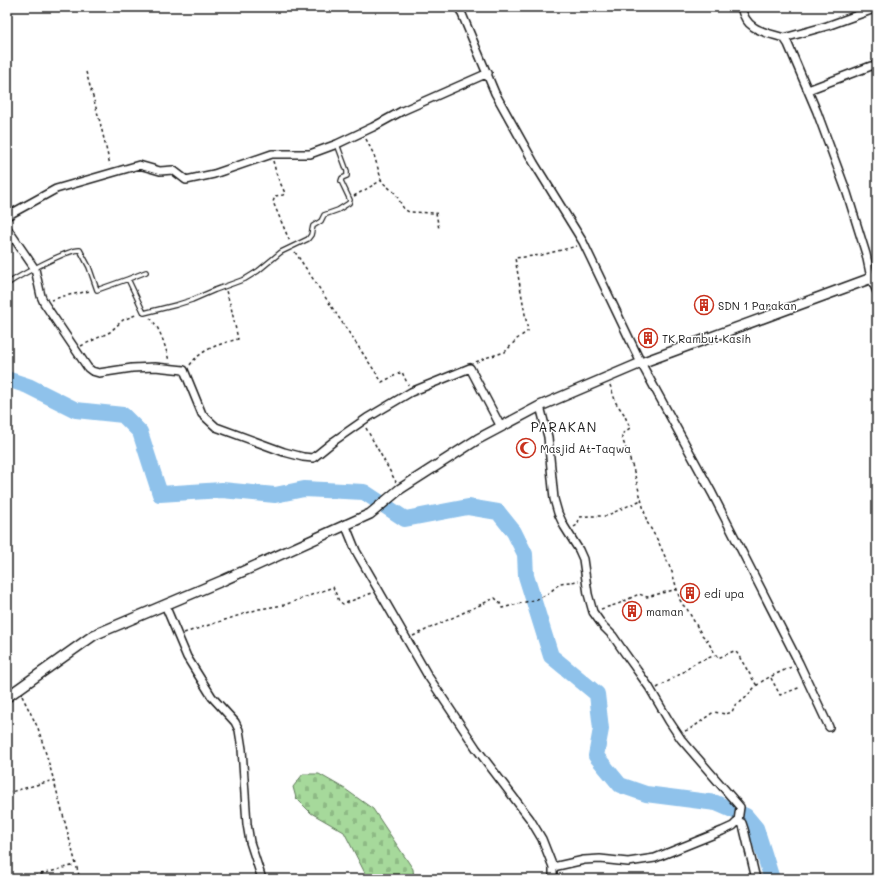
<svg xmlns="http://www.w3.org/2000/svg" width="884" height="886" viewBox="0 0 884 886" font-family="Mali,sans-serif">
	<defs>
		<pattern id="cemetery-stones" width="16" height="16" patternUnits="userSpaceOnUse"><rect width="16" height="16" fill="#a6d99b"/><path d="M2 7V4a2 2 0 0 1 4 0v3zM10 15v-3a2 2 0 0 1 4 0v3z" fill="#8eba85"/></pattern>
	</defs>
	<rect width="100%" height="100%" fill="#fff"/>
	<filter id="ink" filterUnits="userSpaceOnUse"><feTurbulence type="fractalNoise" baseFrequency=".025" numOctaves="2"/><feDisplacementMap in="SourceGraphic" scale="8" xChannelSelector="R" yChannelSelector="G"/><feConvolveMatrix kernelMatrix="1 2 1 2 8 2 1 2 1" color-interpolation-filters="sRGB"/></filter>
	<g filter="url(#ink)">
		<path fill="url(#cemetery-stones)" stroke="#617a5c" d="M 303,774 L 319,774 L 345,789 L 373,809 L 413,869 L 414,879 L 368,879 L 344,832 L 311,813 L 296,798 L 293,787 Z"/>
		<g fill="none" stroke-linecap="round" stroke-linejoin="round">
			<path stroke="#8fc2eb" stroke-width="16" d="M 7,379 L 28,386 L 76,410 L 123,415 L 140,432 L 160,494 L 222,490 L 275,495 L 304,489 L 364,492 L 405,519 L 468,507 L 498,512 L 514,532 L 525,554 L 526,576 L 551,656 L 597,694 L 601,729 L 596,756 L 620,785 L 646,794 L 716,803 L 746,816 L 756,828 L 772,879"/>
			<g stroke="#1c1c1c" stroke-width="6">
				<path id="service" d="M 128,279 L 146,272
					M 7,284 C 19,276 68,249 80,250 L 89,267 L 97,290 L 128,279 L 144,313 L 176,305 L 192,300 L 215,290 L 245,279 L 258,271 L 281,252 L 308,239 L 311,235 L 313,226 L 321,221 L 324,215 L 338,210 L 349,203 L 350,200 L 341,181 L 342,178 L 347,176 L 347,171 L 337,144"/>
			</g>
			<g stroke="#1c1c1c" stroke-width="10">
				<path id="minor" d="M 459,7 L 495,93 L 534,163 L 583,242 L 641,363 L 712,493 L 799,663 L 829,727
					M 741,7 C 746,31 765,32 784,38 L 788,44 L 817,112 L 847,193 L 866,254 L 871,278 L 877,292
					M 784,38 L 827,26 L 877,8
					M 808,90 L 871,66
					M 7,216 L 56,189 L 139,165 L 160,171 L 173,170 L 186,180 L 214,174 L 272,154 L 310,154 L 337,144 L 373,127 L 402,111 L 488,73
					M 7,228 L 35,269 L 41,296 L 44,303 L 88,368 L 92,371 L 99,373 L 132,368 L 155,367 L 184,370 L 202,414 L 216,427 L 284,452 L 303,457 L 313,458 L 334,441 L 367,418 L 411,392 L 470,368 L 501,427
					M 540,406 L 548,437 L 554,499 L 558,513 L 564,526 L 579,550 L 583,559 L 588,594 L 593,612 L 603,626 L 613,636 L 624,652 L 649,687 L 669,721 L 681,739 L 740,807 L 738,821
					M 345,524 L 356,551 L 428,676 L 476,748 L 530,819 L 542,839 L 553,867 L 553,879
					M 165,605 L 187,657 L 212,697 L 235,722 L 239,730 L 242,749 L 247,824 L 250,842 L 262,879
					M 553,867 L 584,860 L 600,859 L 628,862 L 655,858 L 722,831 L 733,826 L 738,821 L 742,823 L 744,829 L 756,879"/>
			</g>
			<g stroke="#1c1c1c" stroke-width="12">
				<path id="tertiary" d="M 7,697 L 94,635 L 224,580 L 370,514 L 400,489 L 478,439 L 540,406 L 641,363 L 877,276"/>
			</g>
			<path stroke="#1c1c1c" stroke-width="1.5" stroke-dasharray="3 3" stroke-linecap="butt" d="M 86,72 L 100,122 L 110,165
				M 366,139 L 374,155 L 382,182 L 395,193 L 404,209 L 409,212 L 436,213 L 439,229
				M 273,161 L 277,176 L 285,193 L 283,195 L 275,196 L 273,202 L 290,242
				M 354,196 L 382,180
				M 295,252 L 382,382 L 402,372 L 408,385
				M 51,300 L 64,296 L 90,291
				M 150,318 C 160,327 166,348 169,361
				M 81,346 L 110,332 L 123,320 L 138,314
				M 476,362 L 485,358 L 505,352 L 517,339 L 528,331 L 515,258 L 542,255 L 577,246
				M 190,365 C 201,349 220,344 238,339 L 231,307 L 226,291
				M 610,385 L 616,403 L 624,414 L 630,428 L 622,434 L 622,438 L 633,468 L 647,522 L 658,541 L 672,572 L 680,600 L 683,605 L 687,609 L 702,635 L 706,639 L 718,658 L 734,651 L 737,653 L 757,686
				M 366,428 L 396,482
				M 574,527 L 577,525 L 580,517 L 589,516 L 606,516 L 641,500
				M 601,609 L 618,604 L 639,594 L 647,597 L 677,589
				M 184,633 L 259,609 L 284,605 L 298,600 L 333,587 L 339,601 L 343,604 L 372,593
				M 413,636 L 495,598 L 500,603 L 502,608 L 537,599 L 548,594 L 560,583 L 579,581
				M 771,678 L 780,695 L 801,687
				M 657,688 L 682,673 L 695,663 L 716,655
				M 22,696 L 38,728 L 41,738 C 56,784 67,832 80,879
				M 685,731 C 696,727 704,718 714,712 L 726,714 L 732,712 L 735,705 C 745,701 749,693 756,686 C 766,677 782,672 793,666
				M 7,793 L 54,780
				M 23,879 L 75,865"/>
			<use href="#service" stroke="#fff" stroke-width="3.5"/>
			<use href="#minor" stroke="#fff" stroke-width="7"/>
			<use href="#tertiary" stroke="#fff" stroke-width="9"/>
		</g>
	</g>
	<defs>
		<g id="building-ring" transform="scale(1)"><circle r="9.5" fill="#fff" stroke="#c8321e" stroke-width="1.5"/><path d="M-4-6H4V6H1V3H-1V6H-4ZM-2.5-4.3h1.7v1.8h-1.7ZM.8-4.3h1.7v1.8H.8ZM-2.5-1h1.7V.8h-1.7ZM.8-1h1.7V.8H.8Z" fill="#c8321e"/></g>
		<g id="mosque-ring" transform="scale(1)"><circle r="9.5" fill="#fff" stroke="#c8321e" stroke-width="1.5"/><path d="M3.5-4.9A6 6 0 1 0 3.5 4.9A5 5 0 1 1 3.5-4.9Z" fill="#c8321e"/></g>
	</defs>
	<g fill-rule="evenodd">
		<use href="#building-ring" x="704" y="305"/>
		<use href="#building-ring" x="648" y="338"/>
		<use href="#mosque-ring" x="526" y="448"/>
		<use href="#building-ring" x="690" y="593"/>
		<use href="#building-ring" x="632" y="611"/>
	</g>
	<g text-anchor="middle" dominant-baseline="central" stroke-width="3" stroke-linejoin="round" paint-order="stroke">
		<g font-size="11" fill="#1c1c1c" stroke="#fff" text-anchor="start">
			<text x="718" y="305">SDN 1 Parakan</text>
			<text x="662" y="338">TK Rambut Kasih</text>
			<text x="540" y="448">Masjid At-Taqwa</text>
			<text x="704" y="593">edi upa</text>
			<text x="646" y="611">maman</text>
		</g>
		<g font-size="13" letter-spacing="1" fill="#1c1c1c" stroke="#fff">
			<text x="564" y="426">PARAKAN</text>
		</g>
	</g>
	<rect width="884" height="886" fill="none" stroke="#fff" stroke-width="24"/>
	<rect x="12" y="12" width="860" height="862" fill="none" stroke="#1c1c1c" stroke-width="1.5" filter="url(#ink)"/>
</svg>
